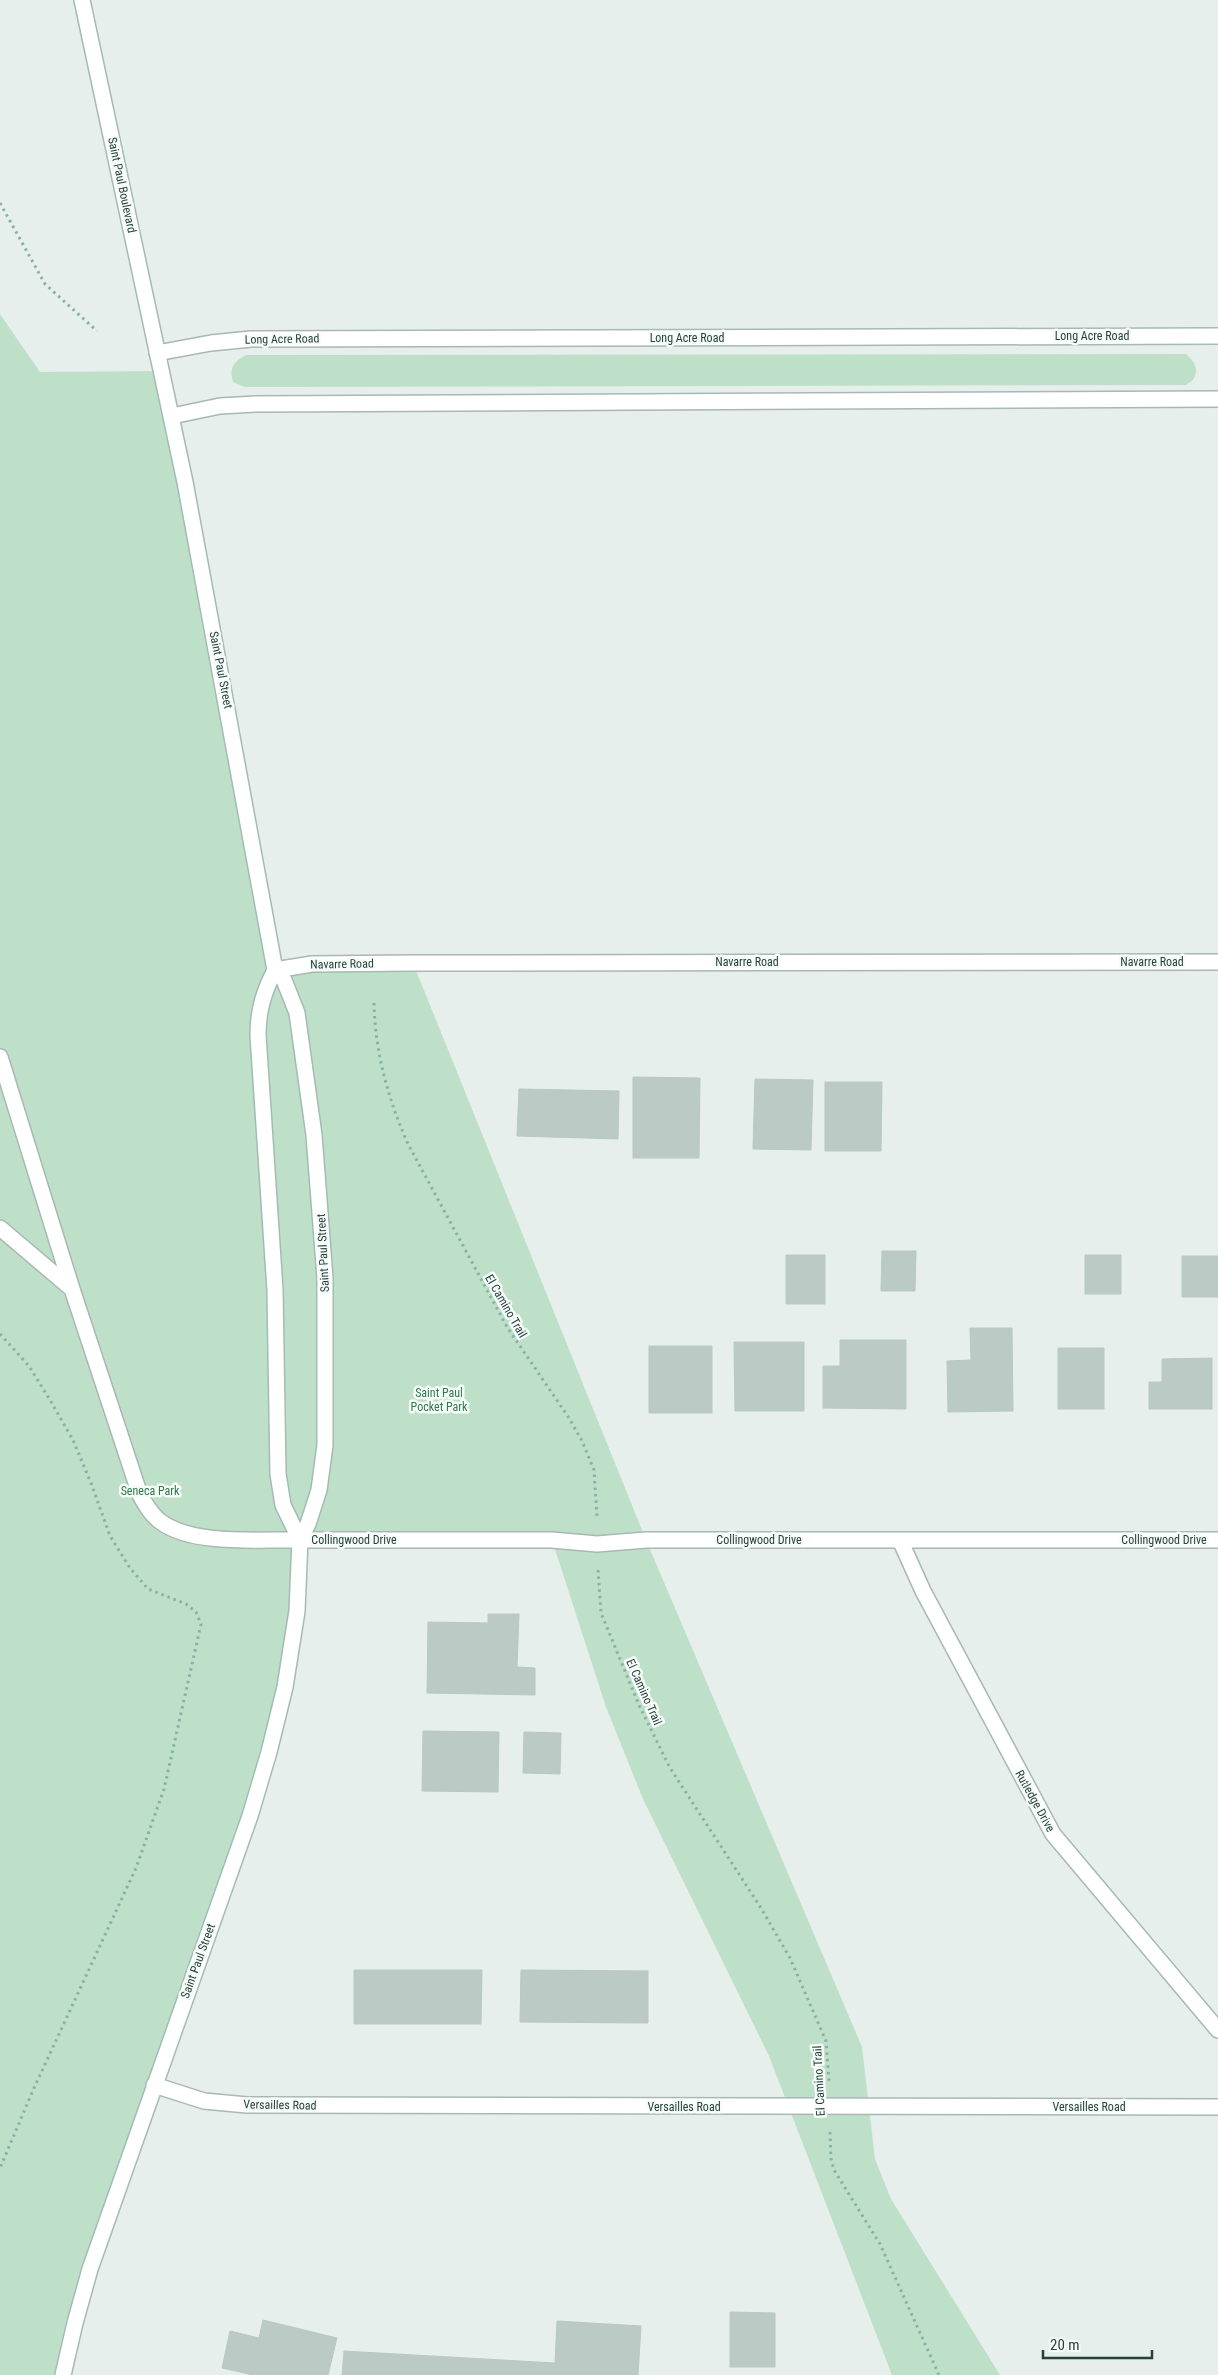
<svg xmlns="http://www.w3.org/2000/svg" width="1218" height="2375" viewBox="0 0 1218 2375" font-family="'Roboto Condensed',sans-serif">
	<rect width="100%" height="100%" fill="#e6efeb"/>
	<path fill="#bfe0c8" d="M 0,314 L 40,372 L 161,371 L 275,969 L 413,963 L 646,1540 L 862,2047 L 875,2159 L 891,2199 L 1000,2375 L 892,2375 L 769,2056 L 643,1799 L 606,1707 L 552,1540 L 301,1540 L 285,1687 L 154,2085 L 63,2375 L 0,2375 Z
		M 1186,354 C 1194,361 1200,369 1193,380 L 1186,385 L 245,387 L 233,382 C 229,368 233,362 246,355 Z"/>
	<path fill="#bbcac4" stroke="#b8c9c2" d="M 633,1077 L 700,1078 L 699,1158 L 633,1158 Z
		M 755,1079 L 813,1080 L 811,1150 L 753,1149 Z
		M 825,1082 L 882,1082 L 881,1151 L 825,1151 Z
		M 519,1089 L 619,1091 L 618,1139 L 517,1136 Z
		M 882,1251 L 916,1251 L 915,1291 L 881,1291 Z
		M 786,1255 L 825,1255 L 825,1304 L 786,1304 Z
		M 1085,1255 L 1121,1255 L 1121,1294 L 1085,1294 Z
		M 1182,1256 L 1218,1256 L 1218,1297 L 1182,1297 Z
		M 970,1328 L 1012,1328 L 1013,1411 L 948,1412 L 947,1361 L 971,1360 Z
		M 840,1340 L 906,1340 L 906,1409 L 823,1408 L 823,1366 L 840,1366 Z
		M 734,1342 L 804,1342 L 804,1411 L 735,1411 Z
		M 649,1346 L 712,1346 L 712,1413 L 649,1413 Z
		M 1058,1348 L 1104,1348 L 1104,1409 L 1058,1409 Z
		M 1212,1358 L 1212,1409 L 1149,1409 L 1149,1382 L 1162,1382 L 1162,1359 Z
		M 488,1614 L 519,1614 L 517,1667 L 535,1668 L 535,1695 L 427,1693 L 428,1622 L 488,1623 Z
		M 423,1731 L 499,1732 L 498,1792 L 422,1791 Z
		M 524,1732 L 561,1733 L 560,1774 L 523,1773 Z
		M 354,1970 L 482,1970 L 481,2024 L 354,2024 Z
		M 521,1970 L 648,1971 L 648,2023 L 520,2022 Z
		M 730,2312 L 775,2313 L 775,2367 L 730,2367 Z
		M 263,2320 L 337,2338 L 328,2375 L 253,2375 L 222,2368 L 230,2331 L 259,2338 Z
		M 557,2321 L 641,2326 L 638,2375 L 342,2375 L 344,2351 L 555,2363 Z"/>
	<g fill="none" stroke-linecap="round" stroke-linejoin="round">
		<g stroke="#a8b8b2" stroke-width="18">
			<path id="service" d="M 0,1057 L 72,1289 L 140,1495 C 146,1505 151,1515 161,1522 C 194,1546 261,1539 300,1540
				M 0,1228 L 72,1289"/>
		</g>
		<g stroke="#a8b8b2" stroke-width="18">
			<path id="minor" d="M 157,353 L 211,343 L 251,339 L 1218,336
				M 172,416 L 220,406 L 256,404 L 1218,399
				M 275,970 L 312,964 L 413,963 L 1218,962
				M 300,1540 L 552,1540 L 597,1544 L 646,1540 L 1218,1540
				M 900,1540 L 923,1591 L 1053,1834 L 1218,2030
				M 154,2085 L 204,2101 L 247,2105 L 1218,2107"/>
		</g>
		<g stroke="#a4bbb3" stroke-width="18">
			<path id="secondary" d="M 275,970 C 264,991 258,1010 258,1035 L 275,1290 L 278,1474 L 283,1505 L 300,1540
				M 63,2375 L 75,2323 L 90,2269 L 250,1816 L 269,1752 L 285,1687 L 297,1611 L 300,1540 L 308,1524 L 319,1490 L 325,1445 L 325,1278 L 314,1135 L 297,1013 L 284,980 L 275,970 L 185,482 L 82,0"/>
		</g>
		<path stroke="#86b3a5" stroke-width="3" stroke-dasharray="2.5 4" stroke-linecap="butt" d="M 0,203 L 45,284 L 97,331
			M 374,1003 C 375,1052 388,1099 408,1144 L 507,1327 L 569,1418 L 582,1441 L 594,1470 L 597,1517
			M 0,1334 L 29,1366 L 50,1400 L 73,1440 L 91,1483 L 110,1536 L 130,1568 L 148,1589 L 186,1604 L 196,1612 L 201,1624 L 164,1789 L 136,1868 L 34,2088 L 0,2168
			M 598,1570 L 601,1613 L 639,1705 L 670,1768 L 761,1908 L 790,1958 L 826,2041 L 829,2081
			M 830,2132 L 831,2159 L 834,2170 L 880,2244 L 939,2375"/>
		<use href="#service" stroke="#fff" stroke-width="15"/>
		<use href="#minor" stroke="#fff" stroke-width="15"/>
		<use href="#secondary" stroke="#fff" stroke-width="15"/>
	</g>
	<g text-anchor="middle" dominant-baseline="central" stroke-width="5" stroke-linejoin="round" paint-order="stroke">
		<g font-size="12" fill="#24423a" stroke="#f7fbf9">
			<text transform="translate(122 185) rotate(78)">Saint Paul Boulevard</text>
			<text x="1092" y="336">Long Acre Road</text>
			<text x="687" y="338">Long Acre Road</text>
			<text transform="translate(282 339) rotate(-1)">Long Acre Road</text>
			<text transform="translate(221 670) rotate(79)">Saint Paul Street</text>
			<text x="747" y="962">Navarre Road</text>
			<text x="1152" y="962">Navarre Road</text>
			<text transform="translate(342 964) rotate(-1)">Navarre Road</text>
			<text transform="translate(323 1253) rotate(-93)">Saint Paul Street</text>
			<text transform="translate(506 1306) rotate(60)">El Camino Trail</text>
			<text x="354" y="1540">Collingwood Drive</text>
			<text x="759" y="1540">Collingwood Drive</text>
			<text x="1164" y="1540">Collingwood Drive</text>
			<text transform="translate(644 1692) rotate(66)">El Camino Trail</text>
			<text transform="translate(1035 1801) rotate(61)">Rutledge Drive</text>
			<text transform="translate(198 1961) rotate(-70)">Saint Paul Street</text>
			<text transform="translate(819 2081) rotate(-93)">El Camino Trail</text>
			<text transform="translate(280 2105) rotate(1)">Versailles Road</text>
			<text x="684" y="2107">Versailles Road</text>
			<text x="1089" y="2107">Versailles Road</text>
		</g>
		<g font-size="12" fill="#2d7a4b" stroke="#f7fbf9">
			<text x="439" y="1393">Saint Paul<tspan x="439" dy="14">Pocket Park</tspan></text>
			<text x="150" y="1491">Seneca Park</text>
		</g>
	</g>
	<path d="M1043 2350v8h109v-8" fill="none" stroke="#24423a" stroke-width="2.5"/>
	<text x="1050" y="2350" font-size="15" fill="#24423a" stroke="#f7fbf9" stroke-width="4" paint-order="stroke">20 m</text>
</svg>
